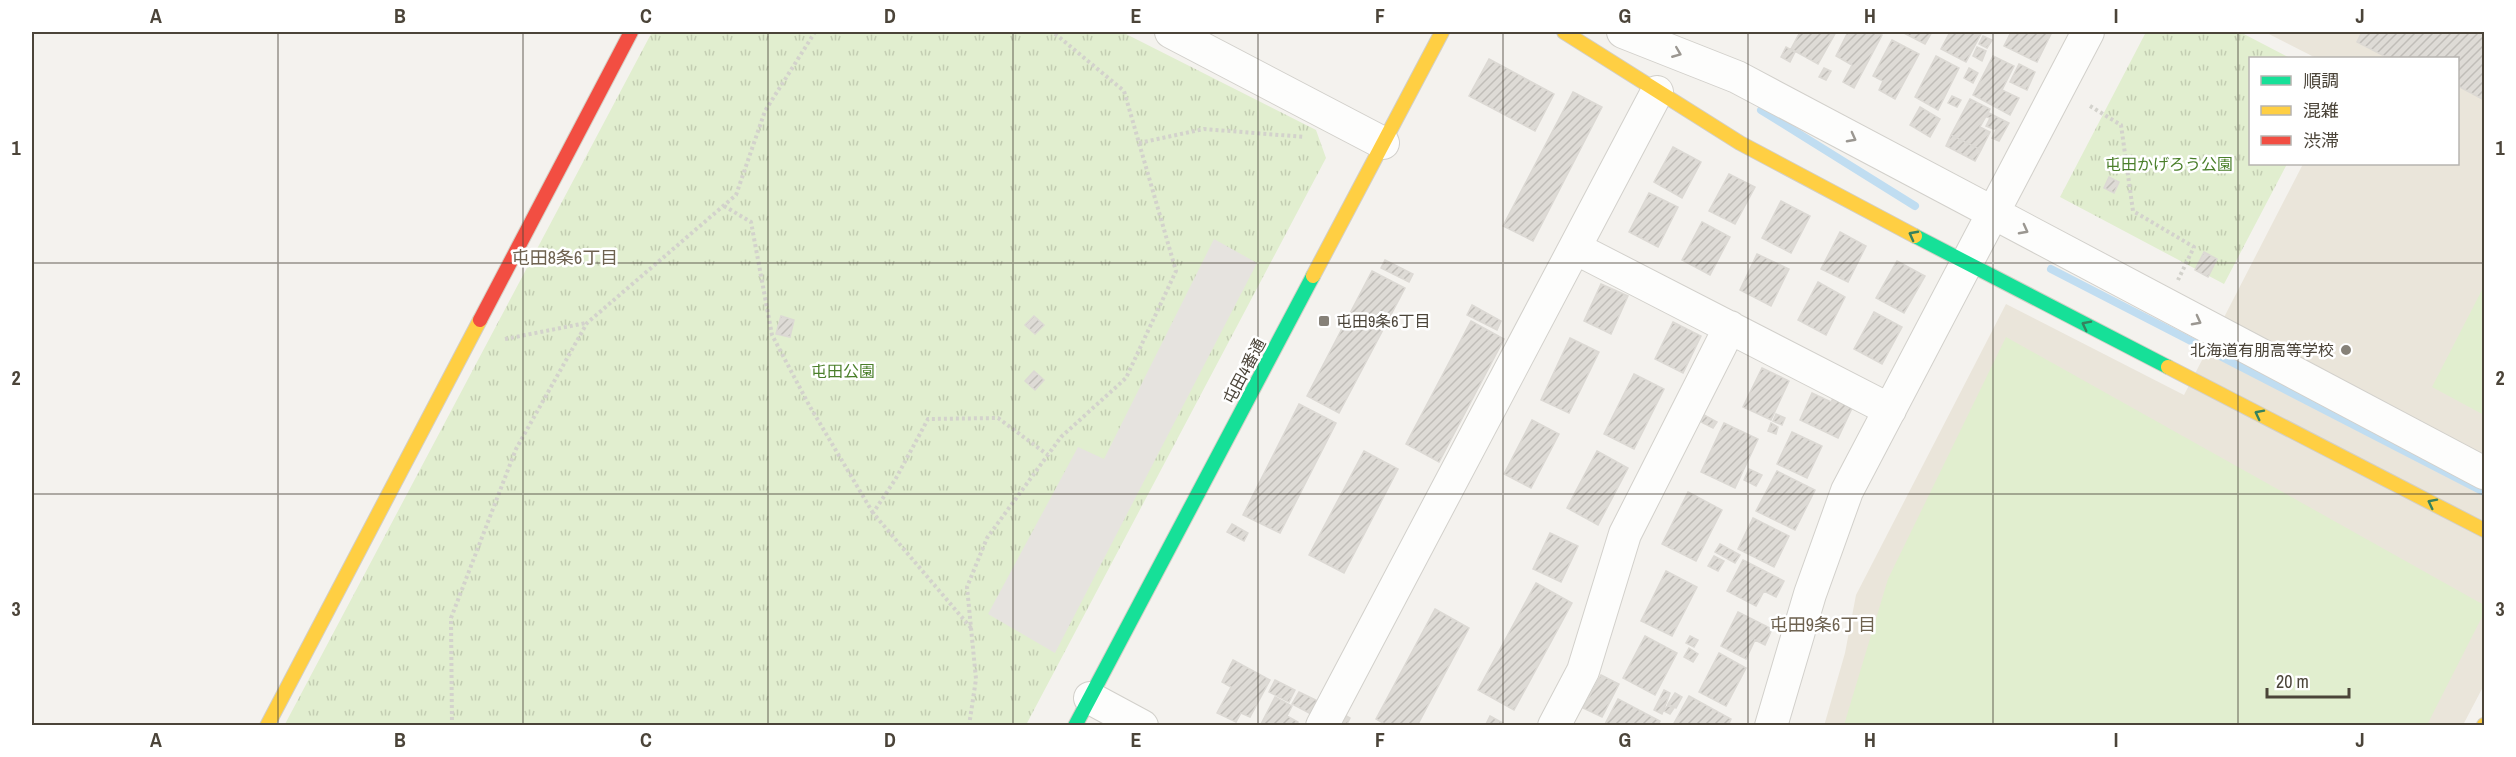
<svg xmlns="http://www.w3.org/2000/svg" width="2516" height="757" viewBox="0 0 2516 757" font-family="'Archivo Narrow','Noto Sans JP',sans-serif">
	<defs>
		<pattern id="park-tufts" width="24" height="20" patternUnits="userSpaceOnUse" patternTransform="scale(1.5)"><rect width="24" height="20" fill="#e1eecf"/><path d="M3 7l-1-3M5 7V3M7 7l1-3M15 17l-1-3M17 17v-4M19 17l1-3" fill="none" stroke="#c3cdb2"/></pattern>
		<pattern id="building-hatch" width="6" height="6" patternUnits="userSpaceOnUse" patternTransform="scale(1.5)"><rect width="6" height="6" fill="#dedbd6"/><path d="M-1 1l2-2M0 6l6-6M5 7l2-2" fill="none" stroke="#c0bdb8"/></pattern>
	</defs>
	<rect width="100%" height="100%" fill="#f4f2ee"/>
	<path fill="#eae5da" d="M 2265,32 L 2484,32 L 2484,685 L 2463,725 L 1824,726 L 1845,653 L 1856,595 L 2006,304 L 2184,395 L 2303,164 L 2458,164 L 2458,58 L 2316,58 Z"/>
	<path fill="url(#park-tufts)" d="M 652,32 L 1122,32 L 1316,130 L 1326,158 L 1026,725 L 284,726 Z
		M 2146,32 L 2240,32 L 2290,58 L 2250,58 L 2250,164 L 2287,164 L 2224,284 L 2060,197 Z"/>
	<path fill="#e1eecf" d="M 2484,286 L 2484,415 L 2432,387 Z
		M 2006,337 L 2484,605 L 2484,613 L 2427,725 L 1844,725 L 1888,579 Z"/>
	<path fill="#e6e3df" d="M 1214,239 L 1257,263 L 1055,653 L 988,614 L 1078,447 L 1104,459 Z"/>
	<g fill="none" stroke-linecap="round" stroke-linejoin="round">
		<path stroke="#c0ddf1" stroke-width="8" d="M 1761,110 L 1915,206
			M 2051,269 L 2484,492"/>
	</g>
	<path fill="url(#building-hatch)" stroke="#dcd9d4" stroke-width="1.5" d="M 1800,32 L 1836,32 L 1818,64 L 1791,49 Z
		M 1848,32 L 1875,32 L 1882,35 L 1854,88 L 1843,82 L 1852,65 L 1836,56 Z
		M 1902,32 L 1932,32 L 1925,44 Z
		M 1950,32 L 1982,32 L 1966,62 L 1941,49 Z
		M 2011,32 L 2020,34 L 2022,32 L 2052,32 L 2037,62 L 2004,46 Z
		M 2362,32 L 2484,32 L 2484,100 L 2458,86 L 2458,58 L 2388,58 L 2357,42 Z
		M 1983,36 L 1992,40 L 1987,48 L 1979,44 Z
		M 1892,40 L 1919,54 L 1895,99 L 1879,90 L 1883,81 L 1873,76 Z
		M 1786,47 L 1795,52 L 1790,62 L 1781,57 Z
		M 1977,47 L 1986,51 L 1982,61 L 1973,56 Z
		M 1936,56 L 1959,68 L 1938,110 L 1915,97 Z
		M 1993,56 L 2014,66 L 2002,90 L 2019,98 L 2010,115 L 1973,95 Z
		M 1489,59 L 1554,94 L 1535,131 L 1469,96 Z
		M 2019,64 L 2035,72 L 2027,90 L 2010,82 Z
		M 1824,68 L 1831,71 L 1826,80 L 1819,77 Z
		M 1969,68 L 1978,73 L 1973,83 L 1964,78 Z
		M 1573,92 L 1602,107 L 1533,241 L 1503,226 Z
		M 1952,96 L 1961,100 L 1957,107 L 1948,103 Z
		M 1970,99 L 1990,109 L 1980,127 L 1990,132 L 1981,150 L 1951,135 Z
		M 1920,107 L 1940,119 L 1930,137 L 1910,125 Z
		M 1989,113 L 2009,123 L 1999,141 L 1992,138 L 1996,130 L 1986,126 L 1990,118 L 1987,117 Z
		M 1951,135 L 1981,150 L 1975,161 L 1946,146 Z
		M 1673,147 L 1701,162 L 1682,198 L 1654,182 Z
		M 1729,174 L 1755,187 L 1735,224 L 1709,211 Z
		M 2109,177 L 2119,182 L 2114,193 L 2104,188 Z
		M 1649,193 L 1678,207 L 1658,247 L 1629,232 Z
		M 1781,201 L 1810,216 L 1791,253 L 1762,238 Z
		M 1702,222 L 1730,237 L 1710,275 L 1682,260 Z
		M 1840,232 L 1866,246 L 1848,282 L 1821,269 Z
		M 2204,252 L 2217,259 L 2208,277 L 2195,270 Z
		M 1757,254 L 1789,269 L 1771,306 L 1740,290 Z
		M 1385,260 L 1413,274 L 1409,282 L 1381,268 Z
		M 1897,261 L 1925,276 L 1904,313 L 1876,298 Z
		M 1372,271 L 1405,288 L 1339,413 L 1307,396 Z
		M 1818,282 L 1845,297 L 1826,335 L 1798,320 Z
		M 1601,284 L 1628,296 L 1611,334 L 1584,321 Z
		M 1472,305 L 1501,321 L 1497,330 L 1467,315 Z
		M 1874,312 L 1902,327 L 1882,364 L 1854,349 Z
		M 781,316 L 794,320 L 790,337 L 776,334 Z
		M 1034,316 L 1044,325 L 1035,334 L 1025,325 Z
		M 1471,321 L 1504,339 L 1439,462 L 1406,444 Z
		M 1673,322 L 1701,336 L 1683,373 L 1655,359 Z
		M 1570,338 L 1599,352 L 1569,413 L 1541,400 Z
		M 1762,368 L 1789,381 L 1771,420 L 1743,407 Z
		M 1034,371 L 1044,380 L 1035,390 L 1025,381 Z
		M 1634,374 L 1664,389 L 1634,449 L 1604,434 Z
		M 1812,393 L 1831,402 L 1834,397 L 1853,406 L 1838,438 L 1800,420 Z
		M 1299,404 L 1336,423 L 1280,533 L 1243,515 Z
		M 1776,414 L 1785,418 L 1782,425 L 1773,421 Z
		M 1704,415 L 1717,422 L 1713,428 L 1701,422 Z
		M 1532,420 L 1559,434 L 1531,488 L 1504,474 Z
		M 1724,423 L 1758,439 L 1735,488 L 1701,472 Z
		M 1771,423 L 1778,427 L 1776,434 L 1768,431 Z
		M 1792,432 L 1822,446 L 1807,478 L 1777,464 Z
		M 1364,451 L 1398,469 L 1344,573 L 1309,555 Z
		M 1597,451 L 1628,468 L 1598,525 L 1567,508 Z
		M 1749,469 L 1762,475 L 1756,486 L 1744,480 Z
		M 1777,471 L 1815,490 L 1795,530 L 1756,511 Z
		M 1688,492 L 1722,510 L 1696,561 L 1662,544 Z
		M 1753,518 L 1789,536 L 1774,567 L 1738,549 Z
		M 1232,524 L 1248,533 L 1244,541 L 1227,532 Z
		M 1550,533 L 1578,546 L 1561,582 L 1533,569 Z
		M 1720,544 L 1740,555 L 1735,563 L 1715,552 Z
		M 1714,556 L 1724,561 L 1718,571 L 1708,566 Z
		M 1743,560 L 1784,581 L 1776,597 L 1764,591 L 1756,606 L 1727,591 Z
		M 1666,571 L 1697,587 L 1672,636 L 1641,621 Z
		M 1536,583 L 1572,603 L 1514,710 L 1478,690 Z
		M 1435,609 L 1469,628 L 1417,726 L 1388,726 L 1376,719 Z
		M 1738,612 L 1772,629 L 1765,645 L 1755,640 L 1746,659 L 1721,646 Z
		M 1645,636 L 1677,653 L 1655,695 L 1623,678 Z
		M 1690,636 L 1698,640 L 1694,647 L 1686,643 Z
		M 1689,648 L 1698,654 L 1693,662 L 1684,657 Z
		M 1719,653 L 1746,668 L 1726,706 L 1699,692 Z
		M 1233,660 L 1270,680 L 1250,717 L 1241,713 L 1236,722 L 1217,713 L 1231,687 L 1222,682 Z
		M 1601,675 L 1619,684 L 1602,717 L 1583,708 Z
		M 1275,680 L 1295,690 L 1289,702 L 1269,692 Z
		M 1664,690 L 1670,693 L 1662,714 L 1654,710 Z
		M 1299,692 L 1318,701 L 1311,714 L 1292,704 Z
		M 1675,693 L 1682,697 L 1676,708 L 1668,704 Z
		M 1689,696 L 1731,719 L 1728,726 L 1673,725 Z
		M 1275,697 L 1292,706 L 1287,716 L 1298,722 L 1296,726 L 1260,726 Z
		M 1618,699 L 1660,721 L 1658,726 L 1604,726 Z
		M 1668,705 L 1674,708 L 1670,714 L 1664,711 Z
		M 1343,714 L 1350,718 L 1346,726 L 1337,726 Z
		M 1490,716 L 1508,726 L 1486,724 Z"/>
	<g fill="none" stroke-linecap="round" stroke-linejoin="round">
		<g stroke="#d2d0cb" stroke-width="34">
			<path id="street" d="M 1171,32 L 1383,143
				M 1623,32 L 1737,77 L 2484,473
				M 1575,248 L 1890,410
				M 1090,698 L 1142,726
				M 1322,726 L 1657,92
				M 1554,726 L 1583,671 L 1625,534 L 1730,327
				M 1771,726 L 1810,594 L 1847,491 L 2088,32"/>
		</g>
		<g stroke="#d3cfc5" stroke-width="16">
			<path id="fast" d="M 1915,236 L 2168,367
				M 1075,726 L 1313,276"/>
		</g>
		<g stroke="#d3cfc5" stroke-width="16">
			<path id="slow" d="M 1564,32 L 1740,143 L 1915,236
				M 1313,276 L 1442,32
				M 2168,367 L 2484,530
				M 2484,725 L 2484,726
				M 267,726 L 480,320"/>
		</g>
		<g stroke="#d3cfc5" stroke-width="16">
			<path id="jam" d="M 480,320 L 631,32"/>
		</g>
		<path stroke="#d3d2cc" stroke-width="4" stroke-dasharray="3 3" stroke-linecap="butt" d="M 2090,106 L 2121,125 L 2133,211 L 2194,247 L 2178,280
			M 1139,143 L 1204,129 L 1305,137
			M 724,206 L 751,222 L 772,335 L 809,405 L 873,513
			M 505,339 L 586,323
			M 971,628 L 873,513 L 895,480 L 928,419 L 998,418 L 1048,455
			M 452,726 L 451,618 L 516,449 L 587,323 L 736,195 L 765,111 L 815,32
			M 969,726 L 976,679 L 967,587 L 987,538 L 1061,437 L 1126,378 L 1176,271 L 1124,91 L 1053,32"/>
		<use href="#street" stroke="#fdfdfc" stroke-width="32"/>
		<use href="#fast" stroke="#16e098" stroke-width="14"/>
		<use href="#slow" stroke="#ffcf43" stroke-width="14"/>
		<use href="#jam" stroke="#f24e42" stroke-width="14"/>
	</g>
	<defs><path id="oneway-chevron" d="M-2-3.5L2.5 0L-2 3.5" fill="none" stroke-width="1.6" stroke-linecap="round" stroke-linejoin="round" transform="scale(1.5)"/></defs>
	<g stroke="#9b9791">
		<use href="#oneway-chevron" transform="translate(1677 53) rotate(22)"/>
		<use href="#oneway-chevron" transform="translate(1852 138) rotate(28)"/>
		<use href="#oneway-chevron" transform="translate(2024 230) rotate(28)"/>
		<use href="#oneway-chevron" transform="translate(2197 321) rotate(28)"/>
	</g>
	<g stroke="#36825f">
		<use href="#oneway-chevron" transform="translate(1913 235) rotate(-152)"/>
		<use href="#oneway-chevron" transform="translate(2086 325) rotate(-153)"/>
		<use href="#oneway-chevron" transform="translate(2259 414) rotate(-153)"/>
		<use href="#oneway-chevron" transform="translate(2432 503) rotate(-153)"/>
	</g>
	<path fill="none" stroke="#4b4439" stroke-width="1.5" stroke-opacity="0.55" d="M 278,32 L 278,726M 523,32 L 523,726M 768,32 L 768,726M 1013,32 L 1013,726M 1258,32 L 1258,726M 1503,32 L 1503,726M 1748,32 L 1748,726M 1993,32 L 1993,726M 2238,32 L 2238,726M 32,263 L 2484,263M 32,494 L 2484,494"/>
	<g fill="#868178" stroke="#fff" stroke-width="2">
		<rect x="1318" y="315" width="12" height="12" rx="3"/>
		<circle cx="2346" cy="350" r="6"/>
	</g>
	<g text-anchor="middle" dominant-baseline="central" stroke-width="5" stroke-linejoin="round" paint-order="stroke">
		<g font-size="16" fill="#4a7f2a" stroke="#fff">
			<text x="2169" y="164">屯田かげろう公園</text>
			<text x="843" y="371">屯田公園</text>
		</g>
		<g font-size="16" fill="#4b4439" stroke="#fff" text-anchor="start">
			<text x="1336" y="321">屯田9条6丁目</text>
			<text x="2334" y="350" text-anchor="end">北海道有朋高等学校</text>
		</g>
		<g font-size="16" fill="#4b4439" stroke="#fff">
			<text transform="translate(1244 371) rotate(-62)">屯田4番通</text>
		</g>
		<g font-size="18" fill="#6e6250" stroke="#fff">
			<text x="565" y="257">屯田8条6丁目</text>
			<text x="1823" y="624">屯田9条6丁目</text>
		</g>
	</g>
	<rect width="2516" height="757" fill="none" stroke="#ffffff" stroke-width="66"/>
	<rect x="2249" y="57" width="210" height="108" fill="#ffffff" stroke="#b7b4b0" stroke-width="1.5"/>
	<rect x="2261" y="76" width="30" height="9" fill="#16e098" stroke="#b7b4b0" stroke-width="1.5"/>
	<text x="2303" y="87" font-size="18" fill="#4b4439">順調</text>
	<rect x="2261" y="106" width="30" height="9" fill="#ffcf43" stroke="#b7b4b0" stroke-width="1.5"/>
	<text x="2303" y="117" font-size="18" fill="#4b4439">混雑</text>
	<rect x="2261" y="136" width="30" height="9" fill="#f24e42" stroke="#b7b4b0" stroke-width="1.5"/>
	<text x="2303" y="147" font-size="18" fill="#4b4439">渋滞</text>
	<path d="M2267 688v9h82v-9" fill="none" stroke="#4b4439" stroke-width="3"/>
	<text x="2276" y="688" font-size="18" fill="#4b4439" stroke="#ffffff" stroke-width="4.5" paint-order="stroke">20 m</text>
	<rect x="33" y="33" width="2450" height="691" fill="none" stroke="#4b4439" stroke-width="2"/>
	<g font-size="20" text-anchor="middle" font-weight="bold" fill="#4b4439">
		<text x="156" y="23">A</text>
		<text x="400" y="23">B</text>
		<text x="646" y="23">C</text>
		<text x="890" y="23">D</text>
		<text x="1136" y="23">E</text>
		<text x="1380" y="23">F</text>
		<text x="1625" y="23">G</text>
		<text x="1870" y="23">H</text>
		<text x="2116" y="23">I</text>
		<text x="2360" y="23">J</text>
		<text x="16" y="155">1</text>
		<text x="2500" y="155">1</text>
		<text x="16" y="385">2</text>
		<text x="2500" y="385">2</text>
		<text x="16" y="616">3</text>
		<text x="2500" y="616">3</text>
		<text x="156" y="747">A</text>
		<text x="400" y="747">B</text>
		<text x="646" y="747">C</text>
		<text x="890" y="747">D</text>
		<text x="1136" y="747">E</text>
		<text x="1380" y="747">F</text>
		<text x="1625" y="747">G</text>
		<text x="1870" y="747">H</text>
		<text x="2116" y="747">I</text>
		<text x="2360" y="747">J</text>
	</g>
</svg>
